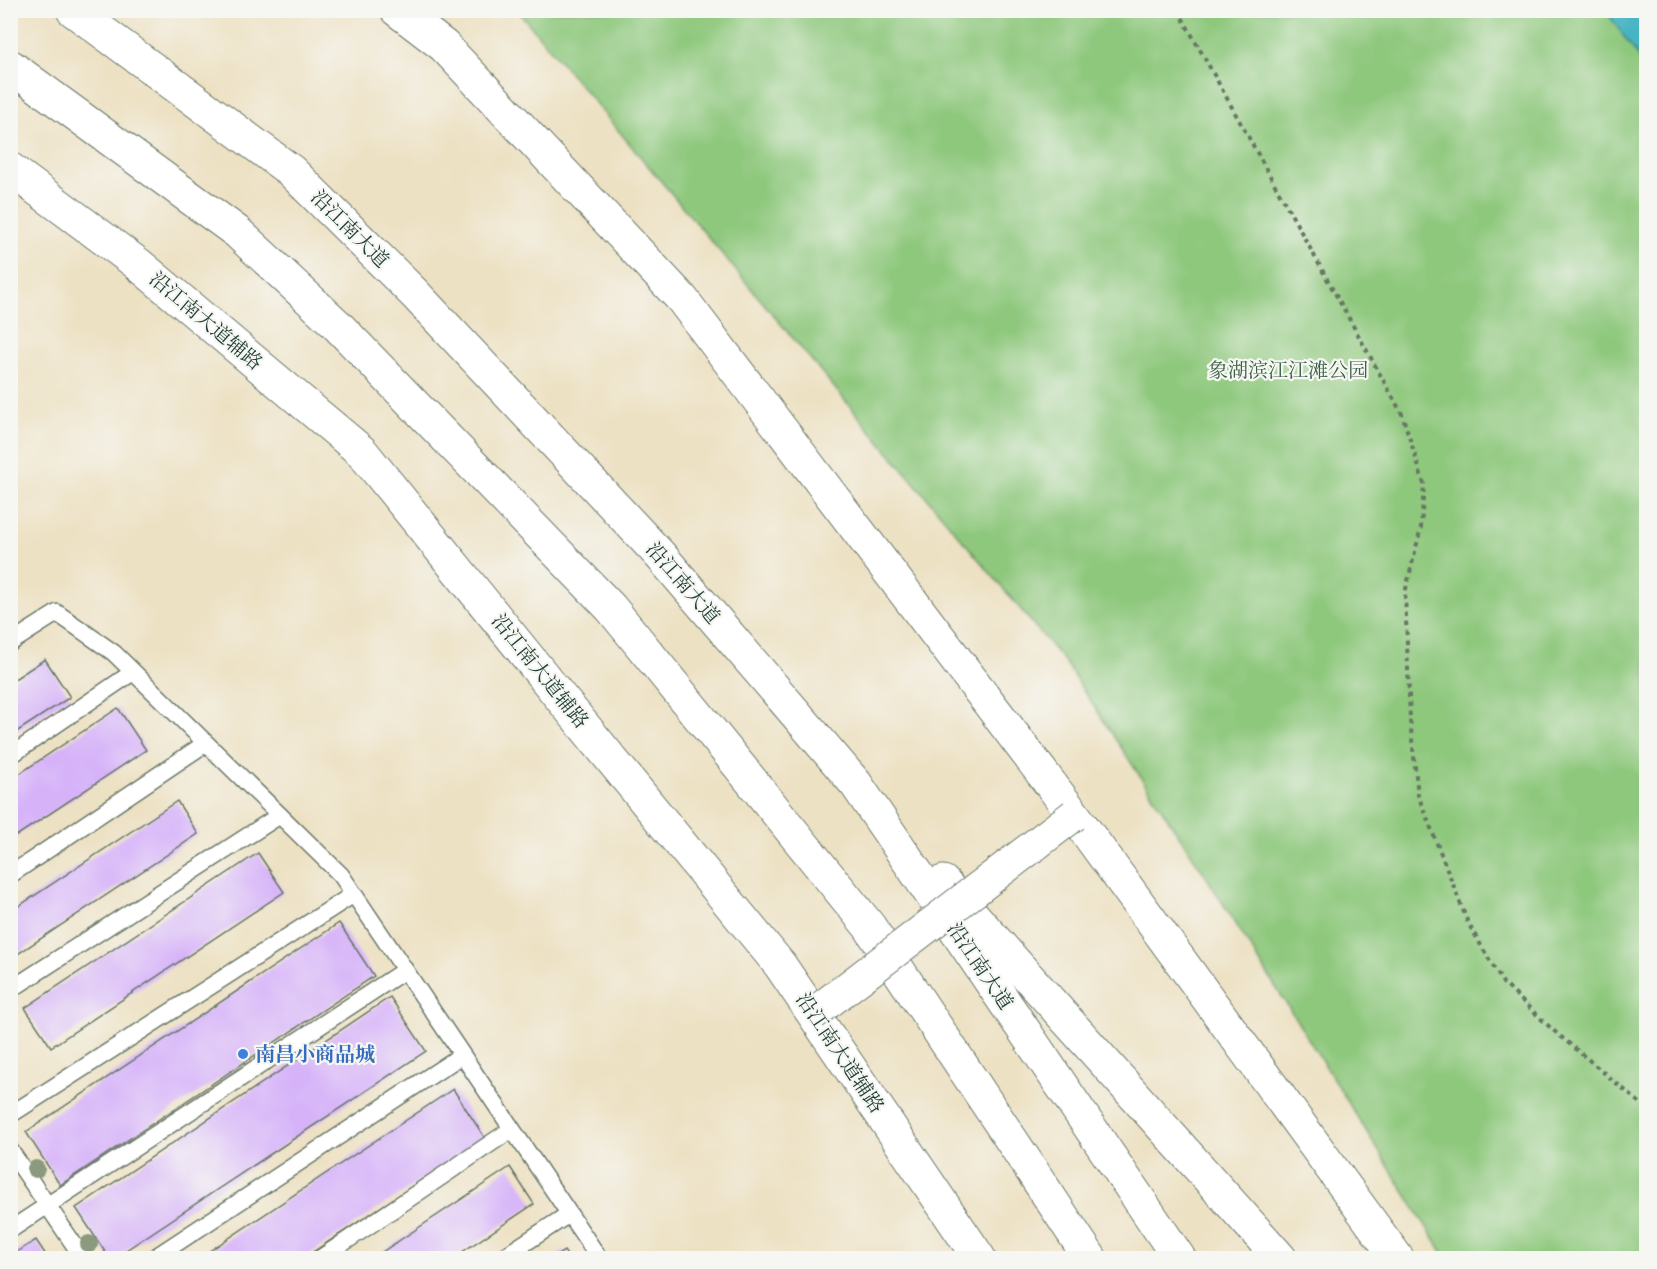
<svg xmlns="http://www.w3.org/2000/svg" width="1657" height="1269" viewBox="0 0 1657 1269" font-family="'IM FELL Double Pica','Noto Serif SC',serif">
	<rect width="100%" height="100%" fill="#f6f6f2"/>
	<filter id="ink" filterUnits="userSpaceOnUse"><feTurbulence type="fractalNoise" baseFrequency=".0167" numOctaves="2"/><feDisplacementMap in="SourceGraphic" scale="12" xChannelSelector="R" yChannelSelector="G"/><feConvolveMatrix kernelMatrix="1 2 1 2 8 2 1 2 1" color-interpolation-filters="sRGB"/></filter>
	<filter id="wash" filterUnits="userSpaceOnUse"><feTurbulence type="fractalNoise" baseFrequency=".008" numOctaves="4" result="noise"/><feDisplacementMap in="SourceGraphic" scale="24" xChannelSelector="R" yChannelSelector="G"/><feGaussianBlur stdDeviation="1.35" result="paint"/><feColorMatrix in="noise" values="0 0 0 0 0 0 0 0 0 0 0 0 0 0 0 0 0 1.4 0 .05"/><feComposite in="paint" operator="in"/></filter>
	<g filter="url(#wash)">
		<rect width="100%" height="100%" fill="#ede1c3"/>
		<path fill="#8ec87d" stroke="#568258" stroke-width="1.5" d="M 518,11 L 1646,11 L 1646,1258 L 1446,1258 L 1202,870 L 1064,661 Z"/>
		<path fill="#46b4c2" stroke="#32787b" stroke-width="1.5" d="M 1606,11 L 1646,11 L 1646,68 Z"/>
		<g id="blocks">
			<path fill="#d6b2f9" d="M 45,659 L 70,697 L 10,736 L 10,682 Z
				M 118,708 L 146,750 L 10,840 L 10,780 Z
				M 177,801 L 198,834 L 10,959 L 10,912 Z
				M 258,853 L 284,892 L 51,1047 L 25,1008 Z
				M 339,923 L 374,976 L 60,1185 L 26,1132 Z
				M 390,997 L 426,1051 L 114,1258 L 109,1258 L 76,1208 Z
				M 453,1089 L 485,1138 L 304,1258 L 199,1258 Z
				M 510,1167 L 534,1204 L 453,1258 L 373,1258 Z
				M 36,1240 L 48,1258 L 10,1258 L 10,1256 Z
				M 564,1251 L 569,1258 L 553,1258 Z"/>
		</g>
	</g>
	<g filter="url(#ink)">
		<use href="#blocks" fill-opacity="0" stroke="#677666" stroke-width="1.5"/>
		<g fill="none" stroke-linecap="round" stroke-linejoin="round">
			<g stroke="#677666" stroke-width="19">
				<path id="lane" d="M 10,643 L 57,613 L 114,653 L 341,875 L 599,1258
					M 10,756 L 133,672
					M 10,875 L 206,743
					M 10,990 L 280,815
					M 10,1115 L 354,894
					M 10,1150 L 83,1258
					M 10,1230 L 405,970
					M 154,1258 L 462,1055
					M 321,1258 L 512,1129
					M 502,1258 L 569,1214"/>
			</g>
			<g stroke="#677666" stroke-width="35">
				<path id="secondary" d="M 397,10 L 444,46 L 682,299 L 1074,815 L 1397,1258"/>
			</g>
			<g stroke="#677666" stroke-width="35">
				<path id="primary" d="M 10,169 L 138,264 L 362,452 L 561,698 L 780,965 L 979,1258"/>
			</g>
			<g stroke="#677666" stroke-width="35">
				<path id="highway" d="M 73,10 L 291,171 L 415,294 L 660,555 L 856,784 L 1179,1258
					M 10,66 L 237,232 L 336,324 L 611,608 L 869,926 L 1090,1258
					M 943,882 L 1280,1258"/>
			</g>
			<path stroke="#677666" stroke-width="4" stroke-dasharray="4.5 4.5" stroke-linecap="butt" d="M 1178,10 L 1402,414 L 1424,484 L 1421,527 L 1405,593 L 1410,720 L 1418,795 L 1468,923 L 1503,983 L 1553,1030 L 1646,1108"/>
			<use href="#lane" stroke="#fff" stroke-width="16"/>
			<use href="#secondary" stroke="#fff" stroke-width="33"/>
			<use href="#primary" stroke="#fff" stroke-width="33"/>
			<use href="#highway" stroke="#fff" stroke-width="33"/>
			<g stroke="#677666" stroke-width="34" stroke-linecap="butt">
				<path id="street-bridge" d="M 813,1014 L 1074,815"/>
			</g>
			<use href="#street-bridge" stroke="#fff" stroke-width="32"/>
		</g>
		<g fill="#8b9a7e">
			<circle cx="36" cy="1169" r="9"/>
			<circle cx="89" cy="1244" r="9"/>
		</g>
	</g>
	<circle fill="#3f7fe0" stroke="#f6f6f2" stroke-width="2" cx="243" cy="1054" r="6"/>
	<g text-anchor="middle" dominant-baseline="central" stroke-width="4.5" stroke-linejoin="round" paint-order="stroke">
		<g font-size="20" fill="#1f3d34" stroke="#f6f6f2">
			<text transform="translate(350 229) rotate(45)">沿江南大道</text>
			<text transform="translate(206 321) rotate(40)">沿江南大道辅路</text>
			<text transform="translate(683 583) rotate(49)">沿江南大道</text>
			<text transform="translate(540 671) rotate(51)">沿江南大道辅路</text>
			<text transform="translate(980 966) rotate(56)">沿江南大道</text>
			<text transform="translate(840 1053) rotate(56)">沿江南大道辅路</text>
		</g>
		<g font-size="20" fill="#3b6046" stroke="#f6f6f2">
			<text x="1288" y="370">象湖滨江江滩公园</text>
		</g>
		<g font-size="20" font-weight="bold" fill="#366cbe" stroke="#f6f6f2" text-anchor="start">
			<text x="255" y="1054">南昌小商品城</text>
		</g>
	</g>
	<rect width="1657" height="1269" fill="none" stroke="#f6f6f2" stroke-width="36"/>
</svg>
